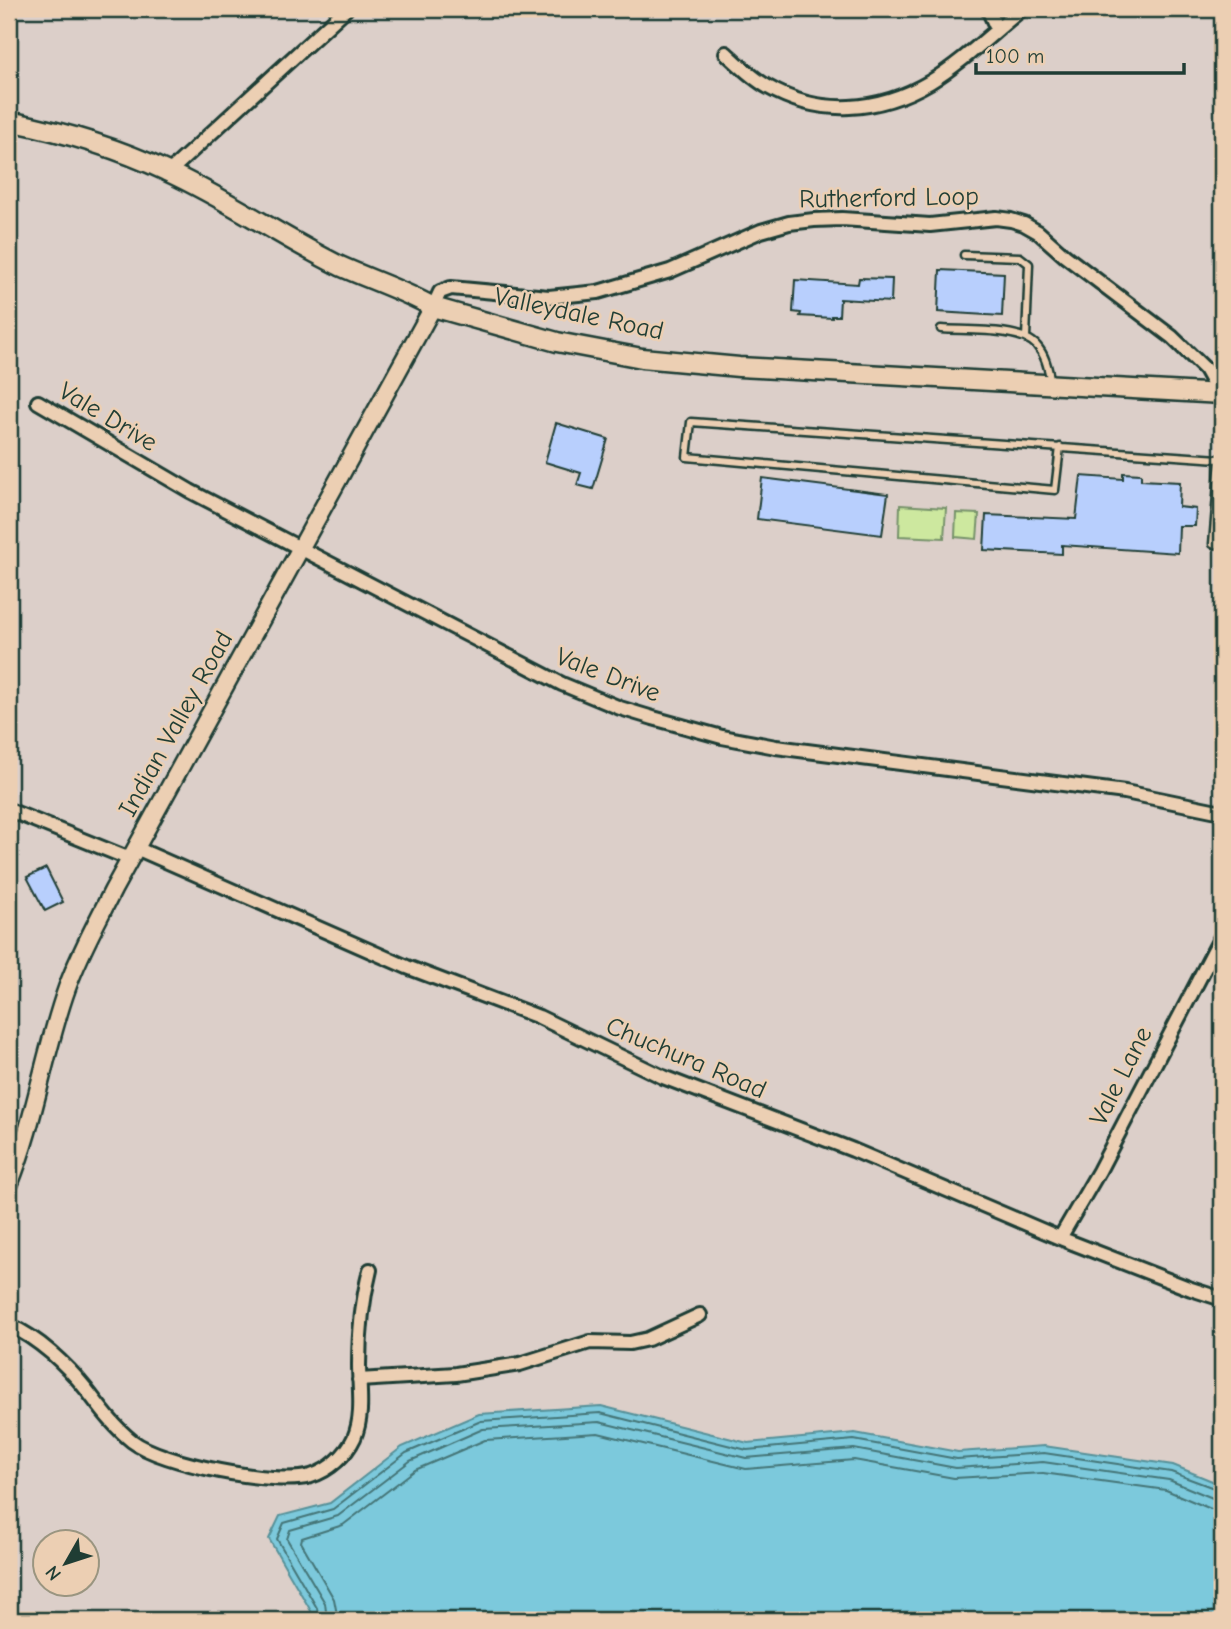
<svg xmlns="http://www.w3.org/2000/svg" width="1231" height="1629" viewBox="0 0 1231 1629" font-family="'Comic Neue',sans-serif">
	<rect width="100%" height="100%" fill="#dccfc9"/>
	<filter id="ink" filterUnits="userSpaceOnUse"><feTurbulence type="fractalNoise" baseFrequency=".0143" numOctaves="2"/><feDisplacementMap in="SourceGraphic" scale="14" xChannelSelector="R" yChannelSelector="G"/><feConvolveMatrix kernelMatrix="1 2 1 2 8 2 1 2 1" color-interpolation-filters="sRGB"/></filter>
	<g filter="url(#ink)">
		<path fill="#cde89f" stroke="#76926a" stroke-width="2" d="M 900,505 L 946,508 L 944,538 L 899,536 Z
			M 956,513 L 979,514 L 977,539 L 955,537 Z"/>
		<path fill="#7cc9dc" stroke="#579199" stroke-width="2" d="M 601,1406 L 748,1443 L 855,1433 L 958,1452 L 1044,1446 L 1173,1465 L 1222,1485 L 1222,1620 L 312,1620 L 311,1611 L 269,1539 L 280,1516 L 330,1503 L 402,1447 L 479,1414 Z"/>
		<g fill="none" stroke-linecap="round" stroke-linejoin="round">
			<path stroke="#447577" stroke-width="2" d="M 319,1620 L 317,1608 L 277,1539 L 284,1523 L 333,1509 L 406,1453 L 481,1421 L 600,1413 L 747,1450 L 854,1440 L 957,1459 L 1044,1453 L 1171,1472 L 1222,1491
				M 327,1620 L 325,1603 L 287,1539 L 290,1530 L 338,1516 L 410,1461 L 483,1429 L 599,1422 L 746,1458 L 854,1449 L 956,1468 L 1043,1462 L 1169,1480 L 1215,1499 L 1222,1500
				M 338,1620 L 334,1599 L 301,1542 L 302,1538 L 343,1525 L 415,1470 L 485,1440 L 598,1433 L 746,1469 L 854,1460 L 954,1478 L 1043,1473 L 1166,1490 L 1211,1509 L 1222,1510"/>
		</g>
		<path fill="#b8cffd" stroke="#1f3d34" stroke-width="2" d="M 940,270 L 1004,273 L 1002,316 L 938,312 Z
			M 859,278 L 892,279 L 891,302 L 840,299 L 839,316 L 832,316 L 832,318 L 800,316 L 801,313 L 793,312 L 795,280 L 858,284 Z
			M 556,423 L 608,439 L 593,489 L 577,485 L 581,473 L 545,462 Z
			M 1123,473 L 1141,474 L 1141,480 L 1180,482 L 1179,507 L 1196,509 L 1195,526 L 1179,526 L 1178,553 L 1062,545 L 1062,554 L 984,550 L 986,515 L 1076,519 L 1081,476 L 1123,479 Z
			M 762,478 L 888,494 L 882,535 L 757,519 Z
			M 46,868 L 63,902 L 45,911 L 27,877 Z"/>
		<g fill="none" stroke-linecap="round" stroke-linejoin="round">
			<g stroke="#1f3d34" stroke-width="11">
				<path id="service" d="M 964,255 L 1020,257 L 1029,264 L 1026,338
					M 941,329 C 965,331 1021,327 1037,346 C 1046,356 1048,369 1051,382
					M 1060,447 L 1055,490 L 687,457 L 691,422 L 1219,459
					M 1220,459 L 1213,544 L 1222,545"/>
			</g>
			<g stroke="#1f3d34" stroke-width="18">
				<path id="minor" d="M 988,9 L 997,29
					M 726,53 C 739,65 752,78 768,87 C 820,117 879,112 930,82 C 963,62 992,33 1022,9
					M 169,172 L 346,9
					M 433,307 L 440,292 L 451,288 L 549,297 L 598,292 L 670,271 L 761,231 L 789,223 L 814,220 L 842,219 L 930,225 L 996,218 L 1011,220 L 1024,224 L 1038,232 L 1065,256 L 1172,337 L 1205,369 L 1219,394
					M 38,402 L 190,491 L 562,684 L 620,708 L 653,718 L 722,737 L 776,747 L 1125,792 L 1222,812
					M 9,810 L 130,859
					M 136,848 L 407,967 L 539,1017 L 663,1077 L 853,1150 L 1060,1238 L 1191,1289 L 1222,1299
					M 1060,1238 L 1099,1171 L 1222,935
					M 9,1325 C 38,1338 66,1364 86,1389 C 100,1407 113,1426 132,1441 C 162,1464 275,1486 311,1476 C 330,1470 346,1455 354,1438 C 364,1415 359,1389 359,1365 C 359,1332 362,1301 370,1270
					M 359,1380 L 456,1374 L 520,1364 L 590,1342 L 630,1343 L 648,1339 L 700,1315"/>
			</g>
			<g stroke="#1f3d34" stroke-width="21">
				<path id="tertiary" d="M 9,1185 C 35,1121 44,1052 67,988 C 79,954 97,922 113,890 L 433,307"/>
			</g>
			<g stroke="#1f3d34" stroke-width="23">
				<path id="secondary" d="M 9,121 C 63,132 116,147 166,171 C 226,198 281,237 340,266 C 371,280 403,290 433,307 L 557,342 L 642,358 L 739,367 L 1222,394"/>
			</g>
			<use href="#service" stroke="#eccfb3" stroke-width="6"/>
			<use href="#minor" stroke="#eccfb3" stroke-width="12"/>
			<use href="#tertiary" stroke="#eccfb3" stroke-width="16"/>
			<use href="#secondary" stroke="#eccfb3" stroke-width="18"/>
		</g>
	</g>
	<g text-anchor="middle" dominant-baseline="central" stroke-width="5" stroke-linejoin="round" paint-order="stroke">
		<g font-size="26" fill="#1f3d34" stroke="#eccfb3">
			<text transform="translate(889 198) rotate(-1)">Rutherford Loop</text>
			<text transform="translate(579 314) rotate(12)">Valleydale Road</text>
			<text transform="translate(108 417) rotate(31)">Vale Drive</text>
			<text transform="translate(608 675) rotate(21)">Vale Drive</text>
			<text transform="translate(176 724) rotate(-61)">Indian Valley Road</text>
			<text transform="translate(686 1058) rotate(23)">Chuchura Road</text>
			<text transform="translate(1121 1076) rotate(-63)">Vale Lane</text>
		</g>
	</g>
	<rect width="1231" height="1629" fill="none" stroke="#eccfb3" stroke-width="35"/>
	<rect x="18" y="18" width="1196" height="1594" fill="none" stroke="#1f3d34" stroke-width="2.5" filter="url(#ink)"/>
	<g transform="translate(66 1563) rotate(231)"><circle r="33" fill="#eccfb3" stroke="#9a9580" stroke-width="2"/>
	<path d="M0-5L12 26L0 18L-12 26Z" fill="#1f3d34"/>
	<text y="-10" font-size="19" font-weight="bold" text-anchor="middle" fill="#1f3d34">N</text>
	</g>
	<path d="M976 63v10h208v-10" fill="none" stroke="#1f3d34" stroke-width="3.5"/>
	<text x="986" y="63" font-size="21" fill="#1f3d34" stroke="#eccfb3" stroke-width="5" paint-order="stroke">100 m</text>
</svg>
